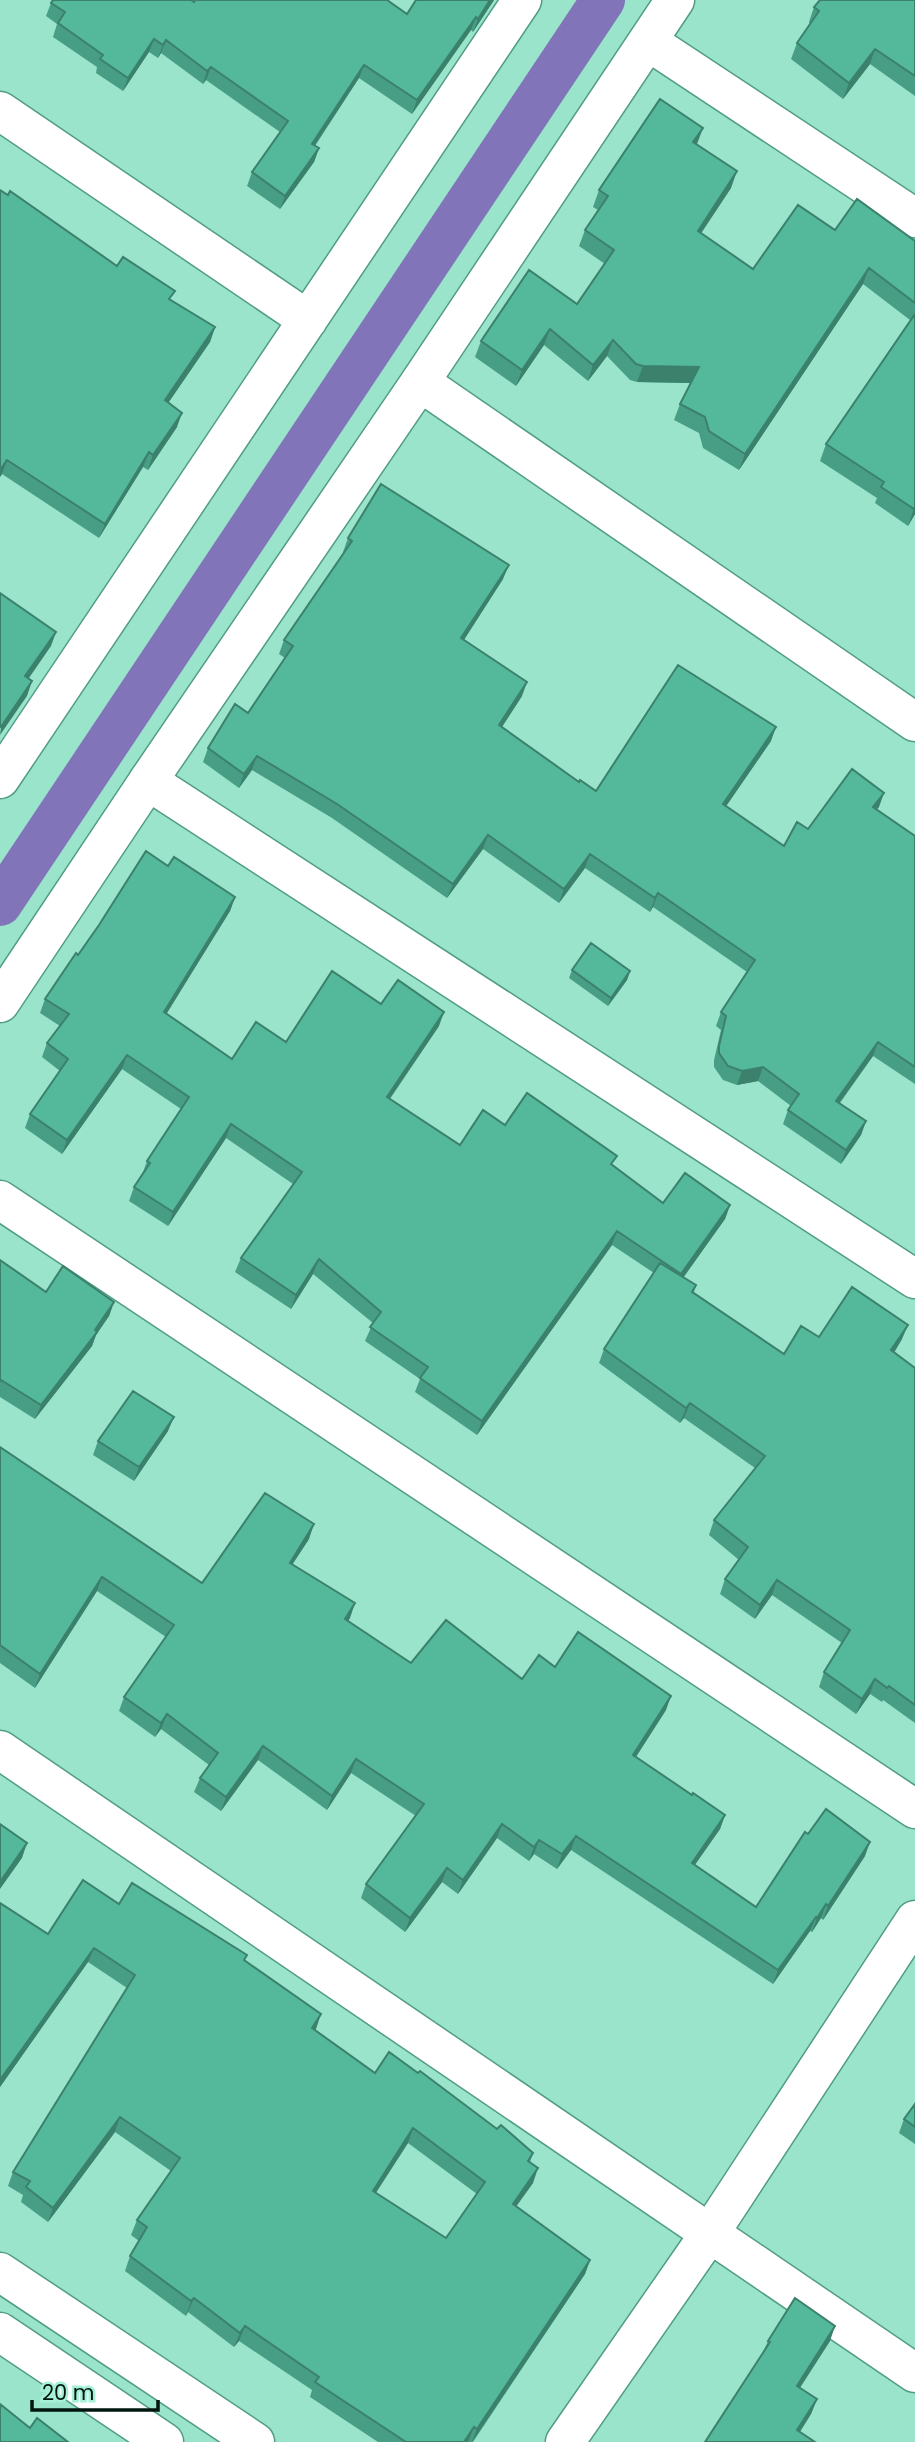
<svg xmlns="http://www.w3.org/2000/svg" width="915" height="2442" viewBox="0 0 915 2442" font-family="Poppins,sans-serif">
	<rect width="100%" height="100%" fill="#99e4cb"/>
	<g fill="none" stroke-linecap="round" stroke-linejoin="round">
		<path stroke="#8174b8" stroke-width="44" d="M 0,904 L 603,0"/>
		<g stroke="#529c86" stroke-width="41">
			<path id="minor" d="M 649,42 L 915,218
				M 0,111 L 308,320
				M 420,382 L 915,722
				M 0,779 L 522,0
				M 148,781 L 915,1279
				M 0,1200 L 915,1809
				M 0,1750 L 915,2373
				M 565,2442 L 710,2233 L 915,1920"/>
		</g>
		<g stroke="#529c86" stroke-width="41">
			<path id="tertiary" d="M 0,1003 L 148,781 L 420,382 L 675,0
				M 0,2272 L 255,2442
				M 0,2332 L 164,2442"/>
		</g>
		<use href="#minor" stroke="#fff" stroke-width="38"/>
		<use href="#tertiary" stroke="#fff" stroke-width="38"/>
	</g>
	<path fill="#489e85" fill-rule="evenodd" d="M 416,0 L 494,0 L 473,32 L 471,30 L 412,114 L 359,78 L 315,146 L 319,148 L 314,162 L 280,209 L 247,186 L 252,172 L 280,132 L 206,80 L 203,84 L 161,53 L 158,58 L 149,52 L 123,91 L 96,73 L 97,67 L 53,37 L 57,24 L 46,16 L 51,3 L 194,2 L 407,14 Z
		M 915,0 L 915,96 L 870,64 L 843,99 L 791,59 L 797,43 L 810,24 L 809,22 L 814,7 Z
		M 697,144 L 731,188 L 701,233 L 753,269 L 835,230 L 915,241 L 915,514 L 908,526 L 875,503 L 877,498 L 820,461 L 826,444 L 910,320 L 863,284 L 739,470 L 703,448 L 699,433 L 674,420 L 680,404 L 690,383 L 637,382 L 630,380 L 607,356 L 588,381 L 544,345 L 516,386 L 475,357 L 481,341 L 577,304 L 605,264 L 579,246 L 585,230 L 598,210 L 593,207 L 599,190 Z
		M 0,190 L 117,266 L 215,327 L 210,342 L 168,403 L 177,427 L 148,470 L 143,467 L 99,538 L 2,474 L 0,477 Z
		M 348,538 L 503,579 L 464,640 L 522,696 L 502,727 L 579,782 L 596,791 L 771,741 L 726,806 L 784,846 L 808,829 L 879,807 L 876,810 L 915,836 L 915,1084 L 873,1056 L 840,1103 L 866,1121 L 861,1135 L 841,1164 L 783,1124 L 788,1110 L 791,1106 L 758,1081 L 737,1085 L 723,1080 L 714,1067 L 714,1060 L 721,1030 L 716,1026 L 721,1012 L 747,972 L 653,907 L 650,912 L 585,868 L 559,903 L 483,849 L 447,898 L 332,818 L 252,770 L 239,788 L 203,762 L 208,748 L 248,713 L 285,658 L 279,654 L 284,640 L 344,553 L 343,552 Z
		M 168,866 L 235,897 L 230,911 L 166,1014 L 232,1059 L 286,1042 L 381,1004 L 439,1026 L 390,1099 L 460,1145 L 505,1125 L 613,1165 L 663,1203 L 730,1205 L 725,1219 L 683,1277 L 696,1285 L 694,1292 L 784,1354 L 819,1337 L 902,1339 L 894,1353 L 915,1368 L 915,1723 L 883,1700 L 882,1702 L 870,1694 L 856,1714 L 819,1687 L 824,1672 L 842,1643 L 772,1595 L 755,1619 L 720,1594 L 725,1579 L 739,1560 L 709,1535 L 714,1520 L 755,1468 L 684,1418 L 680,1423 L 599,1363 L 604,1349 L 654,1273 L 612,1245 L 477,1435 L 415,1392 L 420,1379 L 365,1341 L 373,1323 L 313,1274 L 291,1309 L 235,1272 L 241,1258 L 293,1184 L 226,1138 L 168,1226 L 129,1201 L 134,1187 L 142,1175 L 147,1161 L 181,1109 L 122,1069 L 62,1154 L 25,1128 L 30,1114 L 60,1071 L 42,1057 L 47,1043 L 60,1026 L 40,1013 L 45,999 L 78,955 Z
		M 572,970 L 630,971 L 627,980 L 608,1006 L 569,978 Z
		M 0,1260 L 46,1292 L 114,1302 L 109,1316 L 96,1335 L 92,1346 L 35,1419 L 0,1397 Z
		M 168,1431 L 134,1481 L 93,1455 L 98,1441 Z
		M 0,1447 L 202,1583 L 309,1539 L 292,1565 L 350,1618 L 348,1621 L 411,1663 L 522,1679 L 555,1667 L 666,1710 L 636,1757 L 692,1795 L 725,1815 L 720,1829 L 695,1865 L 756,1907 L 808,1834 L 865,1856 L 823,1920 L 821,1918 L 812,1932 L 810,1931 L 773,1984 L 571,1850 L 557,1869 L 534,1854 L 529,1861 L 497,1838 L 458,1894 L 442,1882 L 405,1932 L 361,1898 L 366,1884 L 416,1816 L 351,1773 L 327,1810 L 258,1760 L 221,1811 L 194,1792 L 200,1778 L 209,1765 L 161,1729 L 155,1737 L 119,1711 L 124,1697 L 166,1637 L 97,1591 L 35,1688 L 0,1663 Z
		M 0,1903 L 48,1934 L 119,1904 L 245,1961 L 316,2030 L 375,2073 L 497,2129 L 533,2153 L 530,2162 L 533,2183 L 516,2206 L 590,2260 L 585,2274 L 473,2442 L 378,2442 L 310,2397 L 312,2390 L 239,2341 L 234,2347 L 188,2312 L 186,2316 L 125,2271 L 130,2256 L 139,2241 L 131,2235 L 137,2220 L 171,2171 L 115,2132 L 48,2222 L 21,2202 L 23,2195 L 8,2186 L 13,2172 L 127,1988 L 88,1962 L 0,2087 ZM 408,2143 L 477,2194 L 446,2238 L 376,2193 Z
		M 915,2104 L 915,2144 L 899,2133 L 904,2119 Z
		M 768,2341 L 830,2341 L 800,2388 L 817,2399 L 811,2414 L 800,2432 L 705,2442 L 762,2355 Z"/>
	<path fill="#3b816c" d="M 490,0 L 494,0 L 473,32 L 478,19 Z
		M 476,17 L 471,30 L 412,114 L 417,100 Z
		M 154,39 L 149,52 L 123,91 L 128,78 Z
		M 166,40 L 161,53 L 158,58 L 163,45 Z
		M 875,49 L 870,64 L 843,99 L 849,83 Z
		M 364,65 L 359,78 L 307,157 L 312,144 Z
		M 211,67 L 206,80 L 203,84 L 207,71 Z
		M 703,128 L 697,144 L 688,159 L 693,142 Z
		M 319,148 L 314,162 L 280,209 L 285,196 Z
		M 737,171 L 731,188 L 692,247 L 698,231 Z
		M 869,268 L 863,284 L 739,470 L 745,454 Z
		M 215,327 L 210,342 L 160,415 L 165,400 Z
		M 550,329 L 544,345 L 516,386 L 522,370 Z
		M 613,340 L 607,356 L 588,381 L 593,365 Z
		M 643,366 L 699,367 L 693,383 L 637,382 Z
		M 182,413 L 177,427 L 148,470 L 153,455 Z
		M 149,452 L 143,467 L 99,538 L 105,524 Z
		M 7,460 L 2,474 L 0,477 L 0,470 Z
		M 915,507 L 915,514 L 908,526 L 914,509 Z
		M 509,565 L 503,579 L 456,652 L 461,638 Z
		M 56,632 L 51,646 L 20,691 L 25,676 Z
		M 32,681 L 27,696 L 0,735 L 1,727 Z
		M 527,682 L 522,696 L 494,739 L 499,725 Z
		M 776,727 L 771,741 L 718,818 L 723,804 Z
		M 257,756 L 252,770 L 239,788 L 244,774 Z
		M 884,793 L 879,807 L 867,821 L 873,807 Z
		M 488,835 L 483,849 L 447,898 L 453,884 Z
		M 590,854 L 585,868 L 559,903 L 564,889 Z
		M 658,893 L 653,907 L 650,912 L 655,898 Z
		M 235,897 L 230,911 L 159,1026 L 164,1012 Z
		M 630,971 L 627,980 L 608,1006 L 611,998 Z
		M 444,1012 L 439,1026 L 381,1111 L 387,1097 Z
		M 878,1042 L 873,1056 L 831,1114 L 836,1101 Z
		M 127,1055 L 122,1069 L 62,1154 L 67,1140 Z
		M 763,1067 L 758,1081 L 737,1085 L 742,1071 Z
		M 866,1121 L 861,1135 L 841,1164 L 846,1150 Z
		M 231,1124 L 226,1138 L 168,1226 L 173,1212 Z
		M 730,1205 L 725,1219 L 676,1288 L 681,1274 Z
		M 617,1231 L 612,1245 L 477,1435 L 482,1421 Z
		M 319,1259 L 313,1274 L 291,1309 L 296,1295 Z
		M 114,1302 L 109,1316 L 96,1335 L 92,1346 L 35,1419 L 41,1405 Z
		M 908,1325 L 902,1339 L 886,1365 L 891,1350 Z
		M 690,1403 L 684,1418 L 680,1423 L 686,1408 Z
		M 174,1417 L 168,1431 L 134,1481 L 139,1467 Z
		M 314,1524 L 309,1539 L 284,1577 L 290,1563 Z
		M 102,1577 L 97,1591 L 35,1688 L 40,1674 Z
		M 777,1580 L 772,1595 L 755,1619 L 760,1605 Z
		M 355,1603 L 350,1618 L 340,1633 L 345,1619 Z
		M 875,1679 L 870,1694 L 856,1714 L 862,1699 Z
		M 671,1696 L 666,1710 L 628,1769 L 633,1755 Z
		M 167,1714 L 161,1729 L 155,1737 L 161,1723 Z
		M 263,1746 L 258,1760 L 221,1811 L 226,1797 Z
		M 356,1759 L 351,1773 L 327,1810 L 332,1796 Z
		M 725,1815 L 720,1829 L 686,1877 L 692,1863 Z
		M 502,1824 L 497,1838 L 458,1894 L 463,1880 Z
		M 576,1836 L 571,1850 L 557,1869 L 562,1854 Z
		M 539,1840 L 534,1854 L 529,1861 L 534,1847 Z
		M 870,1842 L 865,1856 L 823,1920 L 828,1906 Z
		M 27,1843 L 22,1858 L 0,1889 L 0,1882 Z
		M 447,1868 L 442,1882 L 405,1932 L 410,1918 Z
		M 826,1904 L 821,1918 L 812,1932 L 817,1918 Z
		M 816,1917 L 810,1931 L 773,1984 L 778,1970 Z
		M 94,1948 L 88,1962 L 0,2087 L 0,2080 Z
		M 321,2014 L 316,2029 L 307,2043 L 312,2028 Z
		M 120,2117 L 115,2132 L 48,2222 L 53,2208 Z
		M 413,2128 L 408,2143 L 367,2206 L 373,2191 Z
		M 538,2168 L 533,2183 L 508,2218 L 513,2204 Z
		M 590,2260 L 585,2274 L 472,2442 L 477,2429 Z
		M 194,2298 L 188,2312 L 186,2316 L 191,2301 Z
		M 245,2326 L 239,2341 L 234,2347 L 240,2333 Z
		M 835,2326 L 830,2341 L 791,2401 L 797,2386 Z
		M 817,2399 L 811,2414 L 793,2442 L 797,2430 Z
		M 474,2427 L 468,2442 L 464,2442 Z"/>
	<path fill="#54b89b" stroke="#3b816c" stroke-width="2" fill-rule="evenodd" d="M 53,0 L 191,0 L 194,2 L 195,0 L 387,0 L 407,14 L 416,0 L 490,0 L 478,19 L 476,17 L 417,100 L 364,65 L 312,144 L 319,148 L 285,196 L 252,172 L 288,121 L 211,67 L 207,71 L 166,40 L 163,45 L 154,39 L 128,78 L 100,59 L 103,55 L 58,23 L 65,12 L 51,3 Z
		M 820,0 L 915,0 L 915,76 L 875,49 L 849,83 L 797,43 L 819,11 L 814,7 Z
		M 660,99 L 703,128 L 693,142 L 737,171 L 698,231 L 753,269 L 798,205 L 835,230 L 857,199 L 915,241 L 915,303 L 869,268 L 745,454 L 709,431 L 705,417 L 680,404 L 699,367 L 643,366 L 636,364 L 613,340 L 593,365 L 550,329 L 522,370 L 481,341 L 529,270 L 577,304 L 614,250 L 585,230 L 608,196 L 599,190 Z
		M 0,190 L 8,195 L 10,191 L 117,266 L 123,257 L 175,291 L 169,299 L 215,327 L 165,400 L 182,413 L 153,455 L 149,452 L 105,524 L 7,460 L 0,470 Z
		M 915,314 L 915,507 L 914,509 L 881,487 L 884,482 L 826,444 Z
		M 381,484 L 509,565 L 461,638 L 527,682 L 499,725 L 579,782 L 580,780 L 596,791 L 678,665 L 776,727 L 723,804 L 784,846 L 797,822 L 808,829 L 852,769 L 884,793 L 873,807 L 915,836 L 915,1067 L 878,1042 L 836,1101 L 866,1121 L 846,1150 L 788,1110 L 799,1094 L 763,1067 L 742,1071 L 728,1066 L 719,1053 L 719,1046 L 726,1016 L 721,1012 L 755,960 L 658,893 L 655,898 L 590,854 L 564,889 L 488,835 L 453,884 L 337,804 L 257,756 L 244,774 L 208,748 L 235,704 L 248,713 L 293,646 L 284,640 L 352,541 L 348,538 Z
		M 0,593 L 56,632 L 25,676 L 32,681 L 1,727 L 0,726 Z
		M 146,851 L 168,866 L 174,857 L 235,897 L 164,1012 L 232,1059 L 256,1022 L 286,1042 L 332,971 L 381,1004 L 398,980 L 444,1012 L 387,1097 L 460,1145 L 483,1110 L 505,1125 L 527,1093 L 617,1156 L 611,1164 L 663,1203 L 685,1173 L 730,1205 L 681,1274 L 617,1231 L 482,1421 L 420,1378 L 428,1367 L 370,1327 L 381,1312 L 319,1259 L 296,1295 L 241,1258 L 302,1172 L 231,1124 L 173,1212 L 134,1187 L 150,1163 L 147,1161 L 189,1097 L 136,1061 L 127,1055 L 67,1140 L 30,1114 L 68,1059 L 47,1043 L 69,1014 L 45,999 L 76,953 L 78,955 L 99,925 Z
		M 591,943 L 630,971 L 611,998 L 572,970 Z
		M 0,1260 L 46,1292 L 63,1266 L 114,1302 L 95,1330 L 97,1332 L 41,1405 L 1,1380 L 0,1381 Z
		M 660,1263 L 696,1285 L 692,1292 L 784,1354 L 801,1326 L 819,1337 L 852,1287 L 908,1325 L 891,1350 L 915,1368 L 915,1705 L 889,1686 L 887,1688 L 875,1679 L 862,1699 L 824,1672 L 850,1630 L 777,1580 L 760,1605 L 725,1579 L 748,1547 L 714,1520 L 765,1456 L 690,1403 L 686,1408 L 604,1349 Z
		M 133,1391 L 174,1417 L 139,1467 L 98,1441 Z
		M 0,1447 L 202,1583 L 265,1493 L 314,1524 L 290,1563 L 355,1603 L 345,1619 L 411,1663 L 446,1620 L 522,1679 L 539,1655 L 555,1667 L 578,1632 L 671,1696 L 633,1755 L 692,1795 L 693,1793 L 725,1815 L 692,1863 L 756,1907 L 805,1832 L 808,1834 L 826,1809 L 870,1842 L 828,1906 L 826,1904 L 817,1918 L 816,1917 L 778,1970 L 576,1836 L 562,1854 L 539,1840 L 534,1847 L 502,1824 L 463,1880 L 447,1868 L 410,1918 L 366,1884 L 424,1804 L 356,1759 L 332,1796 L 263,1746 L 226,1797 L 200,1778 L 218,1753 L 167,1714 L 161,1723 L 124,1697 L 174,1625 L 102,1577 L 40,1674 L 0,1645 Z
		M 0,1824 L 27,1843 L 0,1882 Z
		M 83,1880 L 119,1904 L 132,1883 L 247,1955 L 244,1960 L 321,2014 L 312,2028 L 375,2073 L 389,2052 L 418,2073 L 420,2071 L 497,2129 L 501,2125 L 533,2153 L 528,2161 L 538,2168 L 513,2204 L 590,2260 L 477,2429 L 474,2427 L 464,2442 L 406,2442 L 315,2382 L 319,2377 L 245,2326 L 240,2333 L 194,2298 L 191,2301 L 130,2256 L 147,2227 L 137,2220 L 180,2158 L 120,2117 L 53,2208 L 26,2187 L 30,2181 L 13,2172 L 135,1975 L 94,1948 L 0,2080 L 0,1903 L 48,1934 ZM 413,2128 L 485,2182 L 446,2238 L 373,2191 Z
		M 915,2104 L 915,2127 L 904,2119 Z
		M 795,2298 L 835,2326 L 797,2386 L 817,2399 L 797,2430 L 815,2442 L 705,2442 L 770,2342 L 768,2341 Z
		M 0,2404 L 30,2428 L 37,2418 L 68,2442 L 0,2442 Z"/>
	<path d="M32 2400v10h126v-10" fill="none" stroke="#01160f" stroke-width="3.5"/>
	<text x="42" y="2400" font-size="21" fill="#01160f" stroke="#a6f1d8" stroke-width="5" paint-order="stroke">20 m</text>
</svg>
